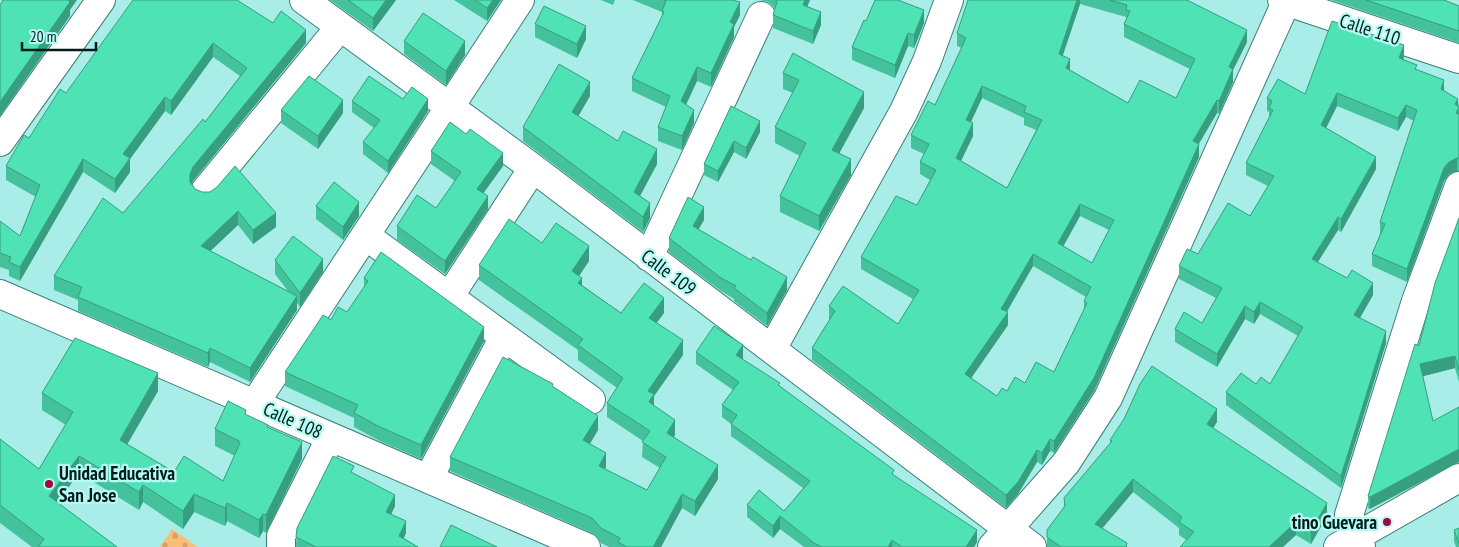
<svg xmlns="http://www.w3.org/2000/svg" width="1459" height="547" viewBox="0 0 1459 547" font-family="'PT Sans Narrow',sans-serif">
	<defs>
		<pattern id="cemetery-stones" width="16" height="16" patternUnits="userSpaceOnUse" patternTransform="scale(1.25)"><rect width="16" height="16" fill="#fbbe7a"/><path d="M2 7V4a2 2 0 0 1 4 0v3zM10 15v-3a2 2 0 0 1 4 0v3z" fill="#d5a369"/></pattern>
	</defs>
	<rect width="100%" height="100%" fill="#a8ede7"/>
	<path fill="url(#cemetery-stones)" d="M 172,529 L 198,547 L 160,547 Z"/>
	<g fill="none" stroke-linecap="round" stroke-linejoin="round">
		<g stroke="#3b807a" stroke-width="30">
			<path id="minor" d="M 304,0 L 533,168 L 1032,547
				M 1282,0 L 1459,59
				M 0,142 L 101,0
				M 205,191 L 340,27
				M 366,236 L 591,400
				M 649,257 L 761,16
				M 0,294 L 586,547
				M 449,297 L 533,168
				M 772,349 L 904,111 L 927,61 L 949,0
				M 255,403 L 520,0
				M 428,479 L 504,337
				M 281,547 L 281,536 L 331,437
				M 992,547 L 1066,463 L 1108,398 L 1287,0
				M 1338,547 L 1459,478
				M 1361,547 L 1349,515 L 1416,301 L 1459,186"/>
		</g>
		<use href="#minor" stroke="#fff" stroke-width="28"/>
	</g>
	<path fill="#43c29c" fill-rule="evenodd" d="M 330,0 L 396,0 L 373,31 Z
		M 454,0 L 501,0 L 487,21 Z
		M 601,0 L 615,0 L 613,5 Z
		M 633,0 L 732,0 L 740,15 L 734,27 L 734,37 L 711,87 L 697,81 L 686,105 L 694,123 L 682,150 L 658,141 L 658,127 L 666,107 L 632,91 L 632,78 L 662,17 L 662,12 Z
		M 760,0 L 810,0 L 807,6 L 821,25 L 813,44 L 773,28 L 773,15 L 775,9 L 774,7 L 768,2 Z
		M 968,0 L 1187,0 L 1247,42 L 1233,70 L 1233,82 L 1219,114 L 1217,113 L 1199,144 L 1199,157 L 1094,391 L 1054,453 L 1050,451 L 1042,465 L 1037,462 L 1018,494 L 1006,508 L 812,360 L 812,348 L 830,319 L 829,319 L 829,306 L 898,324 L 913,299 L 861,269 L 861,257 L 917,205 L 930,180 L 920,174 L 920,162 L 924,154 L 911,148 L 911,135 L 935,105 L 962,48 L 957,46 L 957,33 ZM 1080,4 L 1126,17 L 1126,21 L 1124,24 L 1124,37 L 1190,69 L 1176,98 L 1128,103 L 1070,70 L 1063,55 ZM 982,98 L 1024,118 L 1024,125 L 1036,130 L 1007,188 L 961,161 L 973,136 L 971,122 ZM 1080,216 L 1109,230 L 1092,263 L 1063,246 ZM 1033,266 L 1086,297 L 1084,301 L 1084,310 L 1054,372 L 1025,383 L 997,396 L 971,378 L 1008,325 L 1007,312 Z
		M 1331,0 L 1444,0 L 1459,6 L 1459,43 Z
		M 866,21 L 924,23 L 914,48 L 908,46 L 895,78 L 852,60 L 852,47 Z
		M 273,23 L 306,43 L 193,181 L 192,184 L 195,189 L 276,227 L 253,244 L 238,225 L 210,251 L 288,291 L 275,274 L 275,260 L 323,272 L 300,307 L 297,303 L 297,310 L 250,382 L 210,362 L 208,367 L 78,311 L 78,300 L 54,290 L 54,276 L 123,213 L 205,122 L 240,76 L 213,57 L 171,115 L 165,111 L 130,159 L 130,172 L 115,193 L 83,172 L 20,281 L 9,276 L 9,270 L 0,267 L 0,221 L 20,236 L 36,197 L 6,180 L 6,166 L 29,138 L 66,93 Z
		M 535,24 L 586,39 L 577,58 L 535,37 Z
		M 404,41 L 465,55 L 446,85 L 404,54 Z
		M 1404,57 L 1403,60 L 1444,91 L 1458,106 L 1459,115 L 1459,171 L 1457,171 L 1449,174 L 1444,181 L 1407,282 L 1372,266 L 1372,254 L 1380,234 L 1380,222 L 1414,121 L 1406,117 L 1398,131 L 1337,106 L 1326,128 L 1376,169 L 1341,232 L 1338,230 L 1318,262 L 1373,295 L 1360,318 L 1386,343 L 1341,488 L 1226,405 L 1226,392 L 1256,384 L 1270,384 L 1298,336 L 1260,314 L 1254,324 L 1245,319 L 1217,367 L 1175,342 L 1175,329 L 1202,323 L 1216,298 L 1179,279 L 1179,266 L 1198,254 L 1250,216 L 1268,186 L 1246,175 L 1246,163 L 1269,118 L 1269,112 L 1267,111 L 1267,98 L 1305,94 Z
		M 783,73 L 864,108 L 839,154 L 851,175 L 819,231 L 780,212 L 780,196 L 800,156 L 775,143 L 775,127 L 793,93 L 783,89 Z
		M 590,96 L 578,116 L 618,141 L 657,164 L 640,196 L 650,218 L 643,232 L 523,141 L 523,127 Z
		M 403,99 L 428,111 L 388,173 L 363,154 L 363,142 L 374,128 L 352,112 L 352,101 Z
		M 731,106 L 760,132 L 746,159 L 734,152 L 718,182 L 704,175 L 704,164 Z
		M 281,110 L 343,113 L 318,149 L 281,123 Z
		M 431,151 L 503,166 L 483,193 L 488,209 L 445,274 L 397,240 L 397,226 L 436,208 L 455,181 L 431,164 Z
		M 316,206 L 359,216 L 343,240 L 316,219 Z
		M 1459,218 L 1459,382 L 1455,368 L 1423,376 L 1370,509 L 1368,508 L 1368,496 L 1419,346 Z
		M 704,220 L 698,229 L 787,290 L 767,326 L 734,301 L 734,299 L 721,291 L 669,252 L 669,238 Z
		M 542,243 L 589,261 L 579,276 L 582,285 L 621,313 L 664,313 L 657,323 L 683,355 L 654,396 L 654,406 L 675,435 L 674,437 L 718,479 L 695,516 L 682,508 L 661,547 L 609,547 L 601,543 L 592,533 L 450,471 L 450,457 L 553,387 L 598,430 L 590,444 L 606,467 L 605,469 L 647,490 L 660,468 L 642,457 L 643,441 L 607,417 L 607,403 L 617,388 L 578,360 L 578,350 L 479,280 L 479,265 Z
		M 364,278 L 484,341 L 421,459 L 380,441 L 354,427 L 354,418 L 285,386 L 285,372 L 331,320 L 347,312 L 364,288 Z
		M 696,352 L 743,358 L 742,359 L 780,386 L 894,475 L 977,542 L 974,547 L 804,547 L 780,529 L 773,538 L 747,517 L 747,505 L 784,511 L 803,488 L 731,436 L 731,424 L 722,417 L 722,405 L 733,390 L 696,364 Z
		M 158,391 L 127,444 L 174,472 L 223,481 L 235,456 L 215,446 L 215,429 L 246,415 L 268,427 L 302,459 L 266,533 L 263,531 L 259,538 L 227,521 L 225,526 L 194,512 L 183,529 L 143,502 L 139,510 L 79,473 L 57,502 L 117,547 L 32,547 L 0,523 L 0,439 L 39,469 L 66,425 L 42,410 L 42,393 Z
		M 1217,422 L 1213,428 L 1327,516 L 1311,544 L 1296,535 L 1186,540 L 1179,535 L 1179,528 L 1133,492 L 1102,528 L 1127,547 L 1047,547 L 1047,530 L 1064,507 L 1064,498 L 1110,444 L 1110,440 Z
		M 354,474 L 395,506 L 391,515 L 406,533 L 404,538 L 418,547 L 296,547 L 297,528 Z
		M 1459,528 L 1459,547 L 1456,547 L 1454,541 L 1454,530 Z"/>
	<path fill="#379e7f" d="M 68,0 L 77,0 L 70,10 L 70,16 L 0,116 L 0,102 Z
		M 386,0 L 396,0 L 373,31 L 373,18 Z
		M 493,0 L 501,0 L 487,21 L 487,8 Z
		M 805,0 L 810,0 L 803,17 L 803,5 Z
		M 1077,0 L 1080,0 L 1080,4 L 1059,66 L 1059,54 Z
		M 740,2 L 740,15 L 734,27 L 734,37 L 711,87 L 711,73 L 730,22 Z
		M 924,10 L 924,23 L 914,48 L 914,35 Z
		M 821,12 L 821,25 L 813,44 L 813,31 Z
		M 586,26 L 586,39 L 577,58 L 577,44 Z
		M 306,30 L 306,43 L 193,181 L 190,188 L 190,174 L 193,167 Z
		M 1247,30 L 1247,42 L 1233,70 L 1233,82 L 1219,114 L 1219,101 L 1229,67 Z
		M 908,33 L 908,46 L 895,78 L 895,65 Z
		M 465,41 L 465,55 L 446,85 L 446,71 Z
		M 213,43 L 213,57 L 171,115 L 171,101 Z
		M 1404,45 L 1404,57 L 1399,71 L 1399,58 Z
		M 1070,59 L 1070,72 L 1066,68 Z
		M 697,67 L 697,81 L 681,115 L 681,101 Z
		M 1444,80 L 1444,92 L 1441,89 Z
		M 590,82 L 590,96 L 572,127 L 572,112 Z
		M 982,86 L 982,98 L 966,132 L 966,120 Z
		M 864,92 L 864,108 L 832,166 L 832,150 Z
		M 1337,93 L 1337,106 L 1321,138 L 1321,125 Z
		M 165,97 L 165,111 L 130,159 L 130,172 L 115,193 L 115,179 L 123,154 Z
		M 428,99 L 428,111 L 388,173 L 388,161 Z
		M 1458,99 L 1459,119 L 1456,126 L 1455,104 Z
		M 343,100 L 343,113 L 318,149 L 318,136 Z
		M 1217,100 L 1217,113 L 1193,153 L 1193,141 Z
		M 1406,105 L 1406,117 L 1398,131 L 1398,118 Z
		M 694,110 L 694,123 L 682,150 L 682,136 Z
		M 760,121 L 760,132 L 746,159 L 746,148 Z
		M 973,123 L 973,136 L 956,171 L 956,158 Z
		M 734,141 L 734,152 L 718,182 L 718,171 Z
		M 1199,144 L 1199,157 L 1094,391 L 1054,453 L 1054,441 Z
		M 657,149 L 657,164 L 634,207 L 634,192 Z
		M 503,153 L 503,166 L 477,202 L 477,189 Z
		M 1376,157 L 1376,169 L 1341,232 L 1341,219 Z
		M 1457,158 L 1457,171 L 1449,174 L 1444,181 L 1407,282 L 1407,269 L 1444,168 L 1449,162 Z
		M 83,159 L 83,172 L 20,281 L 20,267 Z
		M 851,159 L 851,175 L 819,231 L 819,216 Z
		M 488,196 L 488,209 L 445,274 L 445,261 Z
		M 359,202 L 359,216 L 343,240 L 343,227 Z
		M 650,203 L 650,218 L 643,232 L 643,217 Z
		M 1080,204 L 1080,216 L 1058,256 L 1058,243 Z
		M 704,207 L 704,220 L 693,239 L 693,226 Z
		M 238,211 L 238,225 L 201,260 L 201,246 Z
		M 276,213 L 276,227 L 253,244 L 253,230 Z
		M 1338,217 L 1338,230 L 1312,271 L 1312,259 Z
		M 589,246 L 589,261 L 572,286 L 572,271 Z
		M 1033,254 L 1033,266 L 1001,321 L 1001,309 Z
		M 323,259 L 323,272 L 300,307 L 300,293 Z
		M 787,277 L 787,290 L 767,326 L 767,313 Z
		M 582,278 L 582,292 L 578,283 Z
		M 1373,283 L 1373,295 L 1354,328 L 1354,315 Z
		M 297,296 L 297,310 L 250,382 L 250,368 Z
		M 664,298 L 664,313 L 649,332 L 649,318 Z
		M 1260,302 L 1260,314 L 1254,324 L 1254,312 Z
		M 1245,306 L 1245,319 L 1217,367 L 1217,354 Z
		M 1008,312 L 1008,325 L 965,387 L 965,374 Z
		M 484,327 L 484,341 L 421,459 L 421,445 Z
		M 1386,331 L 1386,343 L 1341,488 L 1341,476 Z
		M 683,340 L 683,355 L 654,396 L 654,409 L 649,416 L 648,391 Z
		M 743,345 L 743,358 L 736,367 L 736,355 Z
		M 210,348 L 210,362 L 208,367 L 208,353 Z
		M 1455,356 L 1455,368 L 1420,377 L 1420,364 Z
		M 158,373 L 158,391 L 120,457 L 120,440 Z
		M 1217,409 L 1217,422 L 1207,437 L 1207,424 Z
		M 598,416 L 598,430 L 583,455 L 583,440 Z
		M 675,420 L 675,435 L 667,447 L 667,433 Z
		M 1050,439 L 1050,451 L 1042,465 L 1042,453 Z
		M 302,442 L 302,459 L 266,533 L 266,515 Z
		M 1459,449 L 1459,462 L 1370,509 L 1370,497 Z
		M 1037,450 L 1037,462 L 1018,494 L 1006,508 L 1006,495 Z
		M 606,453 L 606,467 L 599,481 L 599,466 Z
		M 79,456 L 79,473 L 49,514 L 49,496 Z
		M 718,465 L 718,479 L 695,516 L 695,501 Z
		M 1133,479 L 1133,492 L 1095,537 L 1095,524 Z
		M 143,485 L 143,502 L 139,510 L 139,492 Z
		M 194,494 L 194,512 L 183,529 L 183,511 Z
		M 682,494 L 682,508 L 661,547 L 653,547 Z
		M 395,495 L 395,506 L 386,524 L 386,512 Z
		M 227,503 L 227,521 L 225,526 L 225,508 Z
		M 1327,503 L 1327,516 L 1311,544 L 1311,531 Z
		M 263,514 L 263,531 L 259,538 L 259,520 Z
		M 780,516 L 780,529 L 773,538 L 773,526 Z
		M 406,521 L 406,533 L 399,547 L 399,536 Z
		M 1296,522 L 1296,535 L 1283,547 L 1269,547 Z
		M 977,530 L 977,542 L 974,547 L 966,547 Z
		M 892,540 L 892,547 L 888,547 Z"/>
	<path fill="#4ee2b5" stroke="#379e7f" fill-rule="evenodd" d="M 3,0 L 68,0 L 70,2 L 0,102 L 0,5 Z
		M 133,0 L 237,0 L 273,23 L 281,11 L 306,30 L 193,167 L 190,174 L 190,182 L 195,189 L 202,192 L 210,192 L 217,187 L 235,166 L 276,213 L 253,230 L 238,211 L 201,246 L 297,296 L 250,368 L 210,348 L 208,353 L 78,297 L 82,287 L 54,276 L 103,198 L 123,213 L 203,119 L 205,122 L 247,68 L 213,43 L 171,101 L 165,97 L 123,154 L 130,158 L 115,179 L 83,159 L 20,267 L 9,262 L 11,257 L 0,253 L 0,221 L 20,236 L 40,185 L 6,166 L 24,135 L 29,138 L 60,89 L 66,93 Z
		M 348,0 L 386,0 L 373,18 Z
		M 475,0 L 493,0 L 487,8 Z
		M 664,0 L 732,0 L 740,2 L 730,22 L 734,24 L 711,73 L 697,67 L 681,101 L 694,110 L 682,136 L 658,127 L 670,96 L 632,78 L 664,12 L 662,11 L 666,1 Z
		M 776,0 L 805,0 L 803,5 L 821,12 L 813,31 L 773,15 L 777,2 Z
		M 875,0 L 898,0 L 924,10 L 914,35 L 908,33 L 895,65 L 852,47 L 864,20 L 866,21 Z
		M 968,0 L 1077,0 L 1059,54 L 1070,59 L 1066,68 L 1128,103 L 1140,80 L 1176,98 L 1195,59 L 1124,24 L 1130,11 L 1126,10 L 1127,5 L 1110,0 L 1187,0 L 1247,30 L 1229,67 L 1233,69 L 1219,101 L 1217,100 L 1193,141 L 1199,144 L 1094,378 L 1054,441 L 1050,439 L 1042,453 L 1037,450 L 1018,482 L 1006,495 L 812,348 L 835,311 L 829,306 L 843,286 L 898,324 L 919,290 L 861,257 L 896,196 L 917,205 L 936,170 L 920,162 L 929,144 L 911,135 L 928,101 L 935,105 L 966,38 L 957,33 ZM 982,86 L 1026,106 L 1024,112 L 1042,120 L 1007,188 L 956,158 L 973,123 L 966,120 ZM 1080,204 L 1114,220 L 1092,263 L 1058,243 ZM 1033,254 L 1091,287 L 1084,301 L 1087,303 L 1054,372 L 1036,362 L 1025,383 L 1015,377 L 1007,391 L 1002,388 L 997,396 L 965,374 L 1008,312 L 1001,309 Z
		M 1366,0 L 1444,0 L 1459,6 L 1459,31 Z
		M 544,6 L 586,26 L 577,44 L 535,24 Z
		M 423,13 L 465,41 L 446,71 L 404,41 Z
		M 1332,21 L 1404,45 L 1399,58 L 1417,65 L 1415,69 L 1444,80 L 1441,89 L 1458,99 L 1455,104 L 1459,107 L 1456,113 L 1459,115 L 1459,158 L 1457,158 L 1449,162 L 1444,168 L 1407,269 L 1372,254 L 1385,224 L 1380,222 L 1417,110 L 1406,105 L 1398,118 L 1337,93 L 1321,125 L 1376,157 L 1341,219 L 1338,217 L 1312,259 L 1347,278 L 1352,270 L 1373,283 L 1354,315 L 1386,331 L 1341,476 L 1226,392 L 1241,373 L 1256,384 L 1261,377 L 1270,384 L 1303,327 L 1260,302 L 1254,312 L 1245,306 L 1217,354 L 1175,329 L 1184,312 L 1202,323 L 1222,288 L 1179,266 L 1187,249 L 1198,254 L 1228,203 L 1250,216 L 1274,176 L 1246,163 L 1273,110 L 1269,108 L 1272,101 L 1267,98 L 1278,79 L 1305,94 Z
		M 793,53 L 864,92 L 832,150 L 851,159 L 819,216 L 780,196 L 806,143 L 775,127 L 799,80 L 783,73 Z
		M 559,64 L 590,82 L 572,112 L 618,141 L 623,131 L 657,149 L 634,192 L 650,203 L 643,217 L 523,127 Z
		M 309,76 L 343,100 L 318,136 L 281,110 Z
		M 369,76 L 403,99 L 412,87 L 428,99 L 388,161 L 363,142 L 380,120 L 352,101 Z
		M 731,106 L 760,121 L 746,148 L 734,141 L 718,171 L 704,164 Z
		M 450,122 L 466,134 L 470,129 L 503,153 L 477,189 L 488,196 L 445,261 L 397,226 L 417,195 L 436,208 L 461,172 L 431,151 Z
		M 334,182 L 359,202 L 343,227 L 316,206 Z
		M 688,197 L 704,207 L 693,226 L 751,260 L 753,257 L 787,277 L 767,313 L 734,288 L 736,286 L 721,278 L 669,238 Z
		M 1459,218 L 1459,370 L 1455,356 L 1420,364 L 1433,421 L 1459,407 L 1459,449 L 1370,497 L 1368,496 L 1415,344 L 1419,346 L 1435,283 Z
		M 509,219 L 542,243 L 556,223 L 589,246 L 572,271 L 582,278 L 578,283 L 621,313 L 644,283 L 664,298 L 649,318 L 683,340 L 648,391 L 654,394 L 649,402 L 675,420 L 667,433 L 718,465 L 695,501 L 682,494 L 653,547 L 627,547 L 618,542 L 620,538 L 601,528 L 592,518 L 450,457 L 503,357 L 553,384 L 552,386 L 598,416 L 583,440 L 606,453 L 599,466 L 647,490 L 666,457 L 642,442 L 650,431 L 607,403 L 623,378 L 578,345 L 583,339 L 479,265 Z
		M 293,236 L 323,259 L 300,293 L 275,260 Z
		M 381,252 L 484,327 L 421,445 L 380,427 L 354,413 L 358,405 L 285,372 L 323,315 L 331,320 L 338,307 L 347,312 L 368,281 L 364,278 Z
		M 714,326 L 743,345 L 736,355 L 780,383 L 778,385 L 894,470 L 892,474 L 977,530 L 966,547 L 902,547 L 892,540 L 888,547 L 822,547 L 814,543 L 780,516 L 773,526 L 747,505 L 759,490 L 784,511 L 810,481 L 731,424 L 737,415 L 722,405 L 739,382 L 696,352 Z
		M 75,338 L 158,373 L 120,440 L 174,472 L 184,456 L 223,481 L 240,443 L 239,441 L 215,429 L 228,401 L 246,410 L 245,414 L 268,425 L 267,427 L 302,442 L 266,515 L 263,514 L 259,520 L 227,503 L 225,508 L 194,494 L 183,511 L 143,485 L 139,492 L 79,456 L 49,496 L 117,547 L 38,547 L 44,539 L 0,505 L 0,439 L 39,469 L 73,412 L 42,393 Z
		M 1152,366 L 1217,409 L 1207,424 L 1327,503 L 1311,531 L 1296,522 L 1269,547 L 1180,547 L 1194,532 L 1179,522 L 1182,517 L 1133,479 L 1095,524 L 1127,543 L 1126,546 L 1127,547 L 1061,547 L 1047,537 L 1047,530 L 1065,506 L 1064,498 L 1112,441 L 1110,440 L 1124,419 L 1140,384 Z
		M 333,456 L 354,466 L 351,472 L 395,495 L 386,512 L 406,521 L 399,536 L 418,547 L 316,547 L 296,537 L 297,528 Z
		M 451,525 L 497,547 L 440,547 Z
		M 1459,528 L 1459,543 L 1454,530 Z"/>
	<g fill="#a10442" stroke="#b5fbf4" stroke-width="2">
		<circle cx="49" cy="484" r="5"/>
		<circle cx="1387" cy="522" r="5"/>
	</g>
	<g text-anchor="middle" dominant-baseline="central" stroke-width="4.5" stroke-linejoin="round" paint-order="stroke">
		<g font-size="19" fill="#001c1a" stroke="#b5fbf4">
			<text transform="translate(1370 29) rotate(18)">Calle 110</text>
			<text transform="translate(669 272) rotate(37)">Calle 109</text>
			<text transform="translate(293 420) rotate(24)">Calle 108</text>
		</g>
		<g font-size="19" font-weight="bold" fill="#001c1a" stroke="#b5fbf4" text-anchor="start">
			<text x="59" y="473">Unidad Educativa<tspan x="59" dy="22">San Jose</tspan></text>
			<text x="1377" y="522" text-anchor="end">tino Guevara</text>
		</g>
	</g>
	<path d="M22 42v8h74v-8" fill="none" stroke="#001c1a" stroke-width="2.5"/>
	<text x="30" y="42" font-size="15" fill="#001c1a" stroke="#b5fbf4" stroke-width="4" paint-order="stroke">20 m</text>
</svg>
